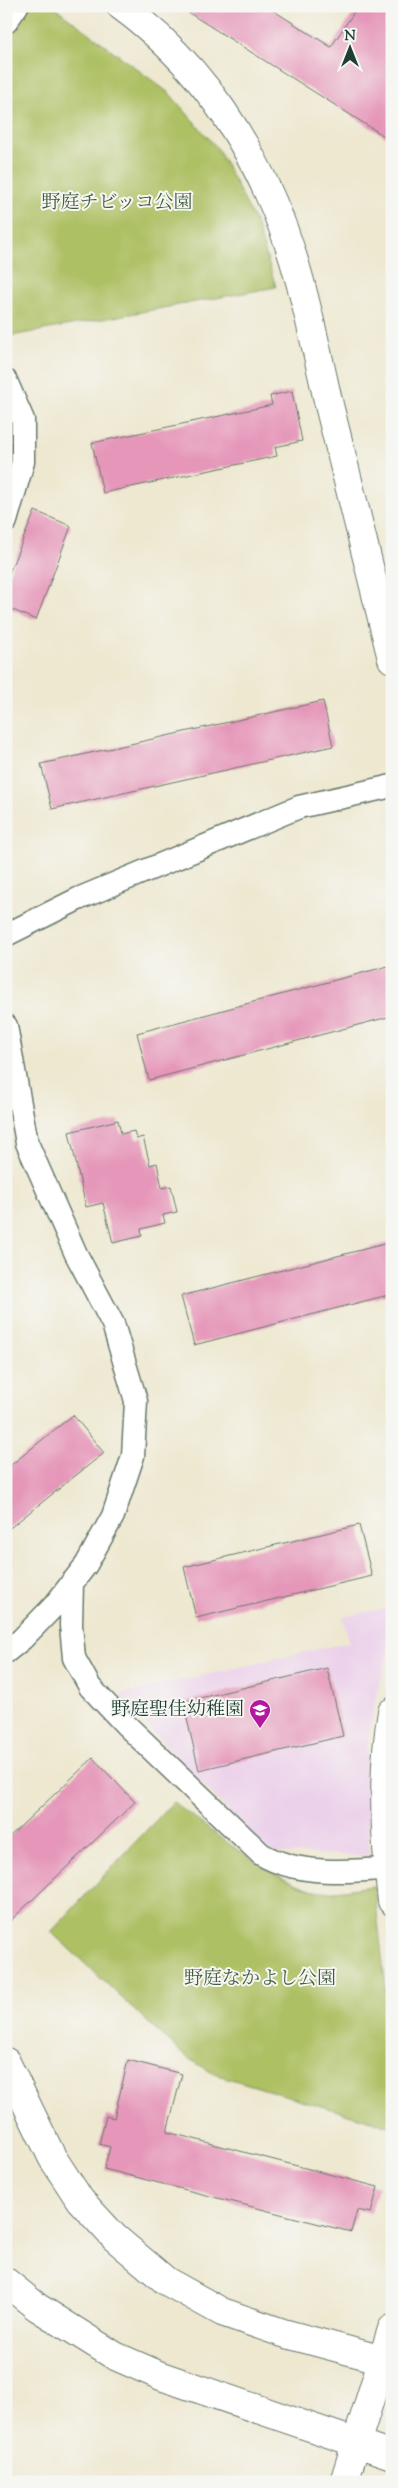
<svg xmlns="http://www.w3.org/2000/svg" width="398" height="2488" viewBox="0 0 398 2488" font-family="'Sorts Mill Goudy','Noto Serif JP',serif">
	<rect width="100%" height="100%" fill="#f6f6f2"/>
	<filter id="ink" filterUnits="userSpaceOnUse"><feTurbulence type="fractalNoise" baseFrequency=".02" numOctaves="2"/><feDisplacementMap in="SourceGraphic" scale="10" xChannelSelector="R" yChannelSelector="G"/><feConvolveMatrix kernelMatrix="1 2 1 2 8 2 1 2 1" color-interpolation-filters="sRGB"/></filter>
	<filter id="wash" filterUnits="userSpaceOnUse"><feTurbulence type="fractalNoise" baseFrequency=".0096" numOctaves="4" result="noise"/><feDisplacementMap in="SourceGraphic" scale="20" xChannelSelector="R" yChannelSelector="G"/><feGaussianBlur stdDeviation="1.12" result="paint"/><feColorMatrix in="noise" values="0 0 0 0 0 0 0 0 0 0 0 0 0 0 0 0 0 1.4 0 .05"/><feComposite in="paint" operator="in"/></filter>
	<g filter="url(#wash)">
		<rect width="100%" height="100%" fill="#eee8d0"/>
		<path fill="#ecd1ea" d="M 392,1607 L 392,1636 L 373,1709 L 367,1749 L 369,1856 L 274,1853 L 259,1844 L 118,1695 L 349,1642 L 343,1617 Z"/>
		<path fill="#adc064" stroke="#667e4c" d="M 29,6 L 53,6 L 169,93 L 218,149 L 256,223 L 276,287 L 6,337 L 6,38 Z
			M 173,1802 C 209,1829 277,1884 320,1891 C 334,1893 359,1887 374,1886 L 392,2043 L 392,2127 L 214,2074 L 182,2054 L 51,1932 Z"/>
		<g id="blocks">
			<path fill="#e596b9" d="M 178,6 L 266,6 L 331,47 L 358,6 L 392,6 L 392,141 Z
				M 292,391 L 302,441 L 275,447 L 277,456 L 103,493 L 92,443 L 272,405 L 270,396 Z
				M 35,511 L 71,526 L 36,620 L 6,607 L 6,580 Z
				M 323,701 L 333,746 L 52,809 L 41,764 Z
				M 392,965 L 392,1016 L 149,1080 L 137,1033 Z
				M 118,1120 L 121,1134 L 134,1131 L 136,1139 L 143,1137 L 150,1165 L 157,1163 L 162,1188 L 171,1186 L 177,1212 L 163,1215 L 165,1223 L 141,1229 L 142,1236 L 113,1243 L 103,1203 L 86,1207 L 69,1132 Z
				M 392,1242 L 392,1294 L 194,1345 L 181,1296 Z
				M 73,1415 L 104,1453 L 6,1531 L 6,1469 Z
				M 359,1525 L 372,1576 L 196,1618 L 184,1567 Z
				M 327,1668 L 343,1736 L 199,1770 L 183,1702 Z
				M 93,1758 L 135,1802 L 6,1925 L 6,1840 Z
				M 128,2060 L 182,2074 L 167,2132 L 378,2187 L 371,2213 L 357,2210 L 351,2232 L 104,2169 L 110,2147 L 99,2144 L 106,2116 L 114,2118 Z"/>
		</g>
	</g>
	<g filter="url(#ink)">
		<use href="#blocks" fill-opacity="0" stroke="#67796b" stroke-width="1"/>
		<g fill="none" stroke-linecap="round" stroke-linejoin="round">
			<g stroke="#67796b" stroke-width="25">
				<path id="pedestrian" d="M 6,22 L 17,6
					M 6,381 L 23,420 L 23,462 L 6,521
					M 6,935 L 78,899 L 299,807 L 392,786
					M 6,1026 L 27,1143 L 76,1254 L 113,1324 L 136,1401 L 133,1456 L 113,1516 L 86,1565 L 54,1606 L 22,1639 L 6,1652
					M 72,1582 L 71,1625 L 74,1658 L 90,1687 L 125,1724 L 261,1854 C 298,1876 350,1872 392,1868"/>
			</g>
			<g stroke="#67796b" stroke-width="30">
				<path id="minor" d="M 121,6 C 187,54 236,120 269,194 C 300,261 313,337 330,409 C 351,492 371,575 392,659
					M 392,1712 C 381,1775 385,1838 392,1901
					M 6,2062 L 52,2157 L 80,2200 L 114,2237 L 166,2281 L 222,2312 L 283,2333 L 383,2360
					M 344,2482 L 392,2329"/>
			</g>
			<g stroke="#67796b" stroke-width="30">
				<path id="tertiary" d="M 6,2282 L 37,2307 L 115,2356 L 161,2376 L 392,2455"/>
			</g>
			<use href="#pedestrian" stroke="#fff" stroke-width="22"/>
			<use href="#minor" stroke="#fff" stroke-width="28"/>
			<use href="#tertiary" stroke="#fff" stroke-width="28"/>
		</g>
	</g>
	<defs>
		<g id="school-pin" transform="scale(1.125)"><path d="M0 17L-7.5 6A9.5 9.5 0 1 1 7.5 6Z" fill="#b5179e" stroke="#f6f6f2"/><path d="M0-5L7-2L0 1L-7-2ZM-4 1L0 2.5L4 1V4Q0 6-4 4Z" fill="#fff"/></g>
	</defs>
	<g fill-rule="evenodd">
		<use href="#school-pin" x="260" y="1710"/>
	</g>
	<g text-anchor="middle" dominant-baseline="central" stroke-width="4" stroke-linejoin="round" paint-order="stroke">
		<g font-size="19" fill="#425e40" stroke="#f6f6f2">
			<text x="117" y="203">野庭チビッコ公園</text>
			<text x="260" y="1979">野庭なかよし公園</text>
		</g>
		<g font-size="19" fill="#1f3d34" stroke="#f6f6f2" text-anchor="end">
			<text x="244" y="1710">野庭聖佳幼稚園</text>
		</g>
	</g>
	<rect width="398" height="2488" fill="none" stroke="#f6f6f2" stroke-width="25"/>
	<g transform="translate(350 48)" stroke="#f6f6f2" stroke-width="4" paint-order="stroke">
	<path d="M0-4L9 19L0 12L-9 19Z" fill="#1f3d34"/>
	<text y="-8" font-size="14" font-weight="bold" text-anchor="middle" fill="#1f3d34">N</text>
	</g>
</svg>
